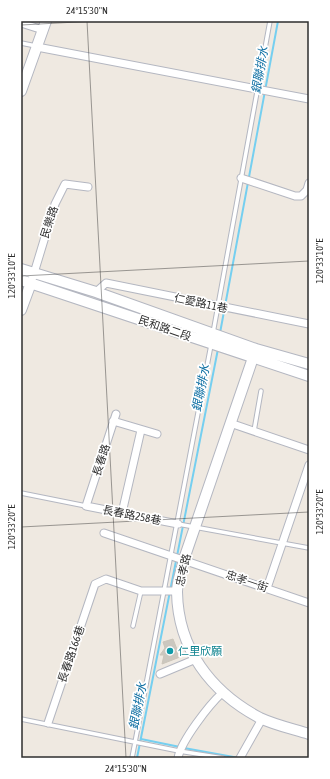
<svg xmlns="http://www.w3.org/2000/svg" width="330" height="779" viewBox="0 0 330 779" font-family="'Asap Condensed','Noto Sans TC',sans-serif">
	<rect width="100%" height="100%" fill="#efe9e1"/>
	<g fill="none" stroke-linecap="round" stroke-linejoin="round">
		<path stroke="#75cff0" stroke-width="2" d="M 220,333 L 278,21
			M 141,739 L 180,747
			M 184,748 L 239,758
			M 137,758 L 218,349"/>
	</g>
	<path fill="#cbc7bf" stroke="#cbc5ba" d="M 173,639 L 180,657 L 162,664 L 164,655 L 160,655 L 165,648 L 163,642 Z"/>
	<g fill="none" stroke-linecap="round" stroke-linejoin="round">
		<g stroke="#b4b7c1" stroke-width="5.5">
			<path id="lane" d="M 21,43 L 36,46
				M 213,333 L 270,21
				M 254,431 L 261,391
				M 21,493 L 86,506
				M 178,524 L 309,548
				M 133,626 L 141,591
				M 21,719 L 179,751 L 223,758
				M 132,758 L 211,345"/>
		</g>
		<g stroke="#b4b7c1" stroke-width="9">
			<path id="street" d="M 21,23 L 43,30
				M 37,47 L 309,99
				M 241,178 L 295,196 L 301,196 L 307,190 L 309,183
				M 31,283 L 55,204 L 65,184 L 88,187
				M 96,292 L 106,283 L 309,324
				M 116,414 L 86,506 L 178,524
				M 113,421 L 157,434
				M 230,423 L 309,450
				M 122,513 L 141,430
				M 104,533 L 309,603
				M 267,588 L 309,465
				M 160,674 L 196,659
				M 48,723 L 95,584 L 106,579 L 141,591 L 177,591
				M 178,758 C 181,741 209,705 222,693
				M 240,758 L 262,719"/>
		</g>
		<g stroke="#b4b7c1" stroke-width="12">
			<path id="secondary" d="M 21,91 L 46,21
				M 21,269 L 96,292 L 256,349 L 309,364
				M 21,280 L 309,376
				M 21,310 L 31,283
				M 256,349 L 184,559 C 182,570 177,581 177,592 C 178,649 211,692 260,718 C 275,725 293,729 309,734"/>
		</g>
		<use href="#lane" stroke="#fff" stroke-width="3.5"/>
		<use href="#street" stroke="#fff" stroke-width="7"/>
		<use href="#secondary" stroke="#fff" stroke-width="10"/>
	</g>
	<path fill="none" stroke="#2e2e2e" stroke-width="1" stroke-opacity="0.45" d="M 87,21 L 126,758M 21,25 L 95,21M 21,276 L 309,261M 21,527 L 309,512"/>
	<circle fill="#0f9aa8" stroke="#fff" stroke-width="1.5" cx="170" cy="651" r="4"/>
	<g text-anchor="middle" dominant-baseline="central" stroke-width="3.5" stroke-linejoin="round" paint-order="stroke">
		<g font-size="11" fill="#2e2e2e" stroke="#fff">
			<text transform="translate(49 222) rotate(-72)">民樂路</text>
			<text transform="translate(201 303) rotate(12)">仁愛路11巷</text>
			<text transform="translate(165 328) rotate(19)">民和路二段</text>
			<text transform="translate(101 460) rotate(-72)">長春路</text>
			<text transform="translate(132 515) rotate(11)">長春路258巷</text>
			<text transform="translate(183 570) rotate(-77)">忠孝路</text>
			<text transform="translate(247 581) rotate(19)">忠孝一街</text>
			<text transform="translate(71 654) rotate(-71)">長春路166巷</text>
		</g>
		<g font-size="11" fill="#0d838f" stroke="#fff" text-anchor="start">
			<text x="178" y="651">仁里欣願</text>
		</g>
		<g font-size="12" font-style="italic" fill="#0d6fa3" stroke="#fff">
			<text transform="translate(260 70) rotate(-80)">銀聯排水</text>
			<text transform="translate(201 388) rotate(-79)">銀聯排水</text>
			<text transform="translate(138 706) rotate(-79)">銀聯排水</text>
		</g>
	</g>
	<rect width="330" height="779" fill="none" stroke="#ffffff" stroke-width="44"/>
	<rect x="22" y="22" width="286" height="735" fill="none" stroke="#2e2e2e" stroke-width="1.5"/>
	<g font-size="10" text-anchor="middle" fill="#2e2e2e">
		<text x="87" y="14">24°15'30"N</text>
		<text transform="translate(319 261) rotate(-90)" y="4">120°33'10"E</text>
		<text transform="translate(11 276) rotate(-90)" y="4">120°33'10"E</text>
		<text transform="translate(319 512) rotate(-90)" y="4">120°33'20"E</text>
		<text transform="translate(11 527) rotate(-90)" y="4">120°33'20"E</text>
		<text x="126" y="772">24°15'30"N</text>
	</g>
</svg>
